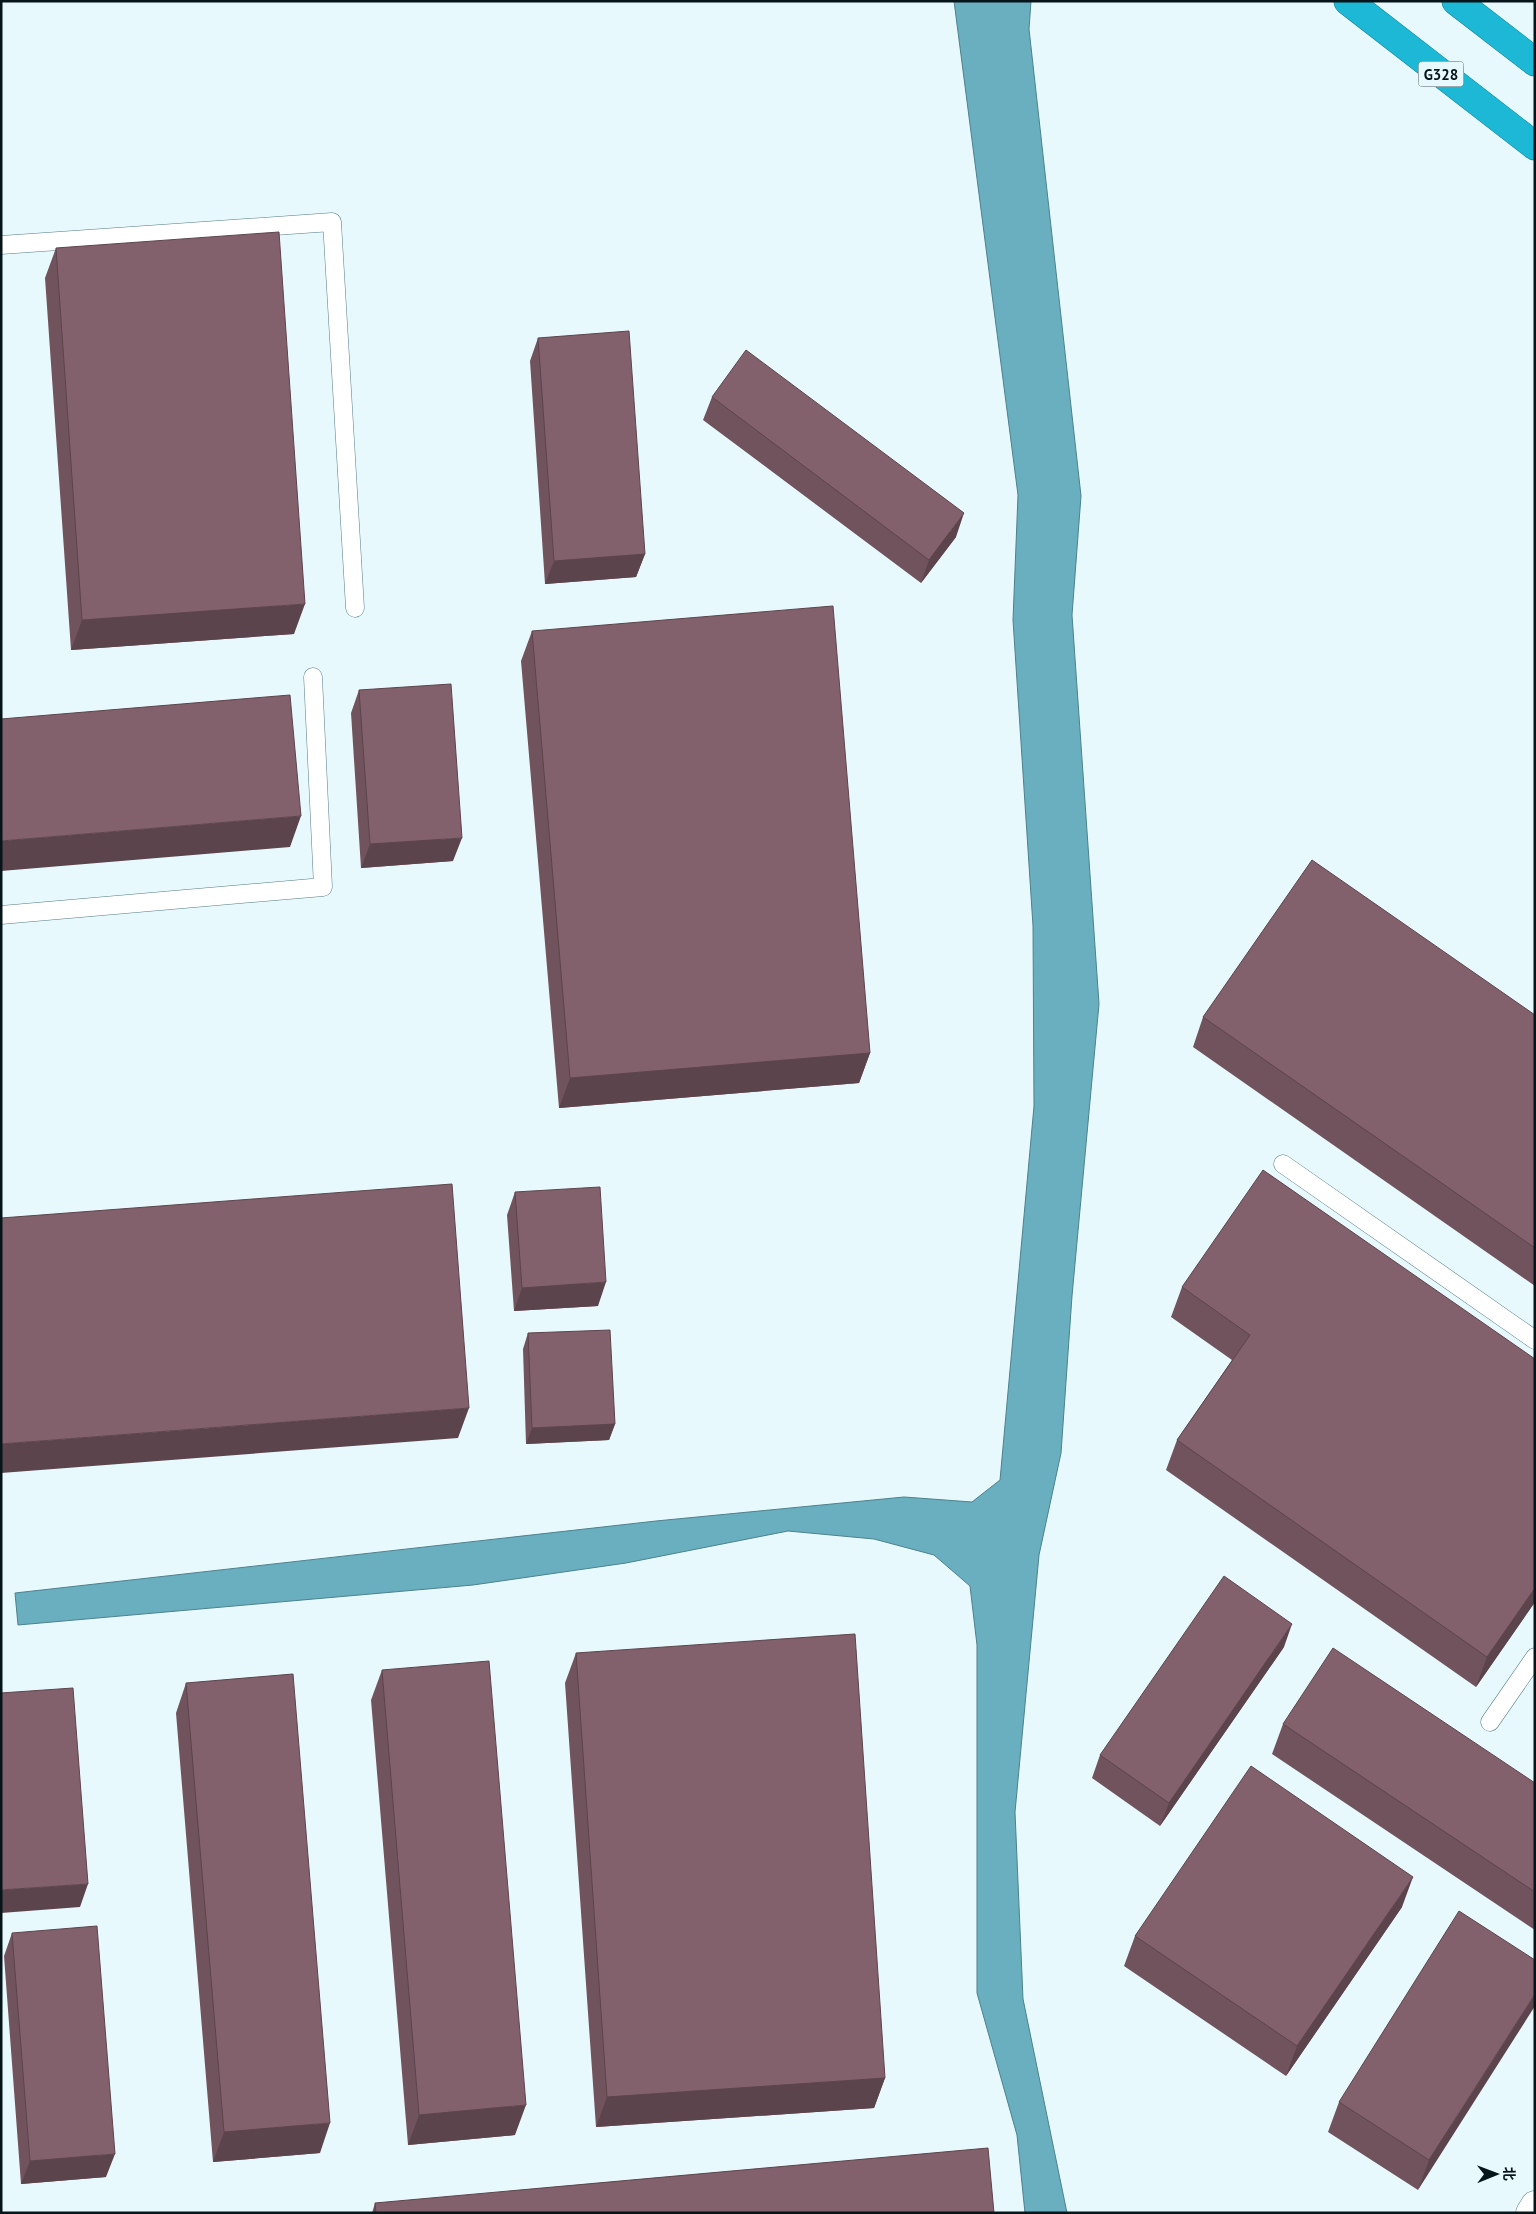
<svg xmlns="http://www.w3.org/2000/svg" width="1536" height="2214" viewBox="0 0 1536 2214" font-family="'PT Sans','Noto Sans SC',sans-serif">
	<rect width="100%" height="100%" fill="#e8f9fd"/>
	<path fill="#6aafbf" stroke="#4c818d" d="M 954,1 L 1031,1 L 1029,29 L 1081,496 L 1072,615 L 1099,1004 L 1072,1296 L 1061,1453 L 1039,1555 L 1015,1812 L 1023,1999 L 1067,2213 L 1025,2213 L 1017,2135 L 977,1993 L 977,1645 L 970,1586 L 934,1555 L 874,1539 L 788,1531 L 626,1563 L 473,1585 L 18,1625 L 15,1593 L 656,1521 L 904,1497 L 972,1502 L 1000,1480 L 1034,1106 L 1033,926 L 1013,620 L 1018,495 Z"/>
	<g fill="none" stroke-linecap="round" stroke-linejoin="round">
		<g stroke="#557c85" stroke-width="19">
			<path id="lane" d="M 1,245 L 332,222 L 355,608
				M 1,915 L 323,887 L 313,677
				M 1283,1164 L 1535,1340
				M 1490,1722 L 1535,1657"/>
		</g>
		<g stroke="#557c85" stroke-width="29">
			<path id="street" d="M 1530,2213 L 1535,2205"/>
		</g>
		<g stroke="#147f93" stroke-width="29">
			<path id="highway" d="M 1348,1 L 1535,146
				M 1456,1 L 1535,62"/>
		</g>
		<use href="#lane" stroke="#fff" stroke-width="18"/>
		<use href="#street" stroke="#fff" stroke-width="28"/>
		<use href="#highway" stroke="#1cb8d5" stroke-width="28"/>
	</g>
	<path fill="#71535d" d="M 56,248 L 294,634 L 71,650 L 45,278 Z
		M 538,338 L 645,554 L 636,577 L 545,584 L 530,361 Z
		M 712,397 L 956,537 L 921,583 L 703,420 Z
		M 532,631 L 870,1053 L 859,1083 L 559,1108 L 521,661 Z
		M 359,690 L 453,861 L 361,868 L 351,713 Z
		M 1535,1015 L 1535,1286 L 1193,1047 L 1203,1017 Z
		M 515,1192 L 598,1306 L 514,1311 L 507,1215 Z
		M 1182,1287 L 1535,1359 L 1535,1602 L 1476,1687 L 1166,1470 L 1177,1440 L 1232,1360 L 1171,1317 Z
		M 528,1333 L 615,1424 L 609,1440 L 526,1444 L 523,1349 Z
		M 1284,1647 L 1160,1826 L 1092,1778 L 1100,1755 Z
		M 576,1653 L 885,2078 L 874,2108 L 596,2127 L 565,1683 Z
		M 382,1670 L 515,2135 L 408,2145 L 371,1700 Z
		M 186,1683 L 320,2153 L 213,2162 L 176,1713 Z
		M 1283,1724 L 1535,1783 L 1535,1930 L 1272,1754 Z
		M 1402,1907 L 1286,2076 L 1124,1966 L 1135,1936 Z
		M 12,1933 L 106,2177 L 21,2184 L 4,1956 Z
		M 1535,1960 L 1418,2190 L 1328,2132 L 1339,2102 Z
		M 375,2203 L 994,2213 L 372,2213 Z"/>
	<path fill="#5c444c" d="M 964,513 L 956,537 L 921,583 L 929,560 Z
		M 645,554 L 636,577 L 545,584 L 554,561 Z
		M 305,604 L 294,634 L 71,650 L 82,620 Z
		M 301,816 L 290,847 L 1,871 L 1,841 Z
		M 462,838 L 453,861 L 361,868 L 370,844 Z
		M 870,1053 L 859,1083 L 559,1108 L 570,1078 Z
		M 606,1282 L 598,1306 L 514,1311 L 522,1288 Z
		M 469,1408 L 458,1438 L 1,1473 L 1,1444 Z
		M 615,1424 L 609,1440 L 526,1444 L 532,1428 Z
		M 1535,1588 L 1535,1602 L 1476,1687 L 1487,1657 Z
		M 1292,1624 L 1284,1647 L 1160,1826 L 1169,1803 Z
		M 1413,1877 L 1402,1907 L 1286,2076 L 1297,2046 Z
		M 88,1884 L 80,1907 L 1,1913 L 1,1890 Z
		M 1535,1994 L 1535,2006 L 1418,2190 L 1429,2160 Z
		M 885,2078 L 874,2108 L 596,2127 L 607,2097 Z
		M 526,2105 L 515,2135 L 408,2145 L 419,2115 Z
		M 330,2123 L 320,2153 L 213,2162 L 224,2132 Z
		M 115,2154 L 106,2177 L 21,2184 L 30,2161 Z"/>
	<path fill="#83616c" stroke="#5c444c" d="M 279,232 L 305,604 L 82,620 L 56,248 Z
		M 629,331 L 645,554 L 554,561 L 538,338 Z
		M 746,350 L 964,513 L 929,560 L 712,397 Z
		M 833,606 L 870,1053 L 570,1078 L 532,631 Z
		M 451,684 L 462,838 L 370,844 L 359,690 Z
		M 290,695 L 301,816 L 1,841 L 1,719 Z
		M 1312,860 L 1535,1015 L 1535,1248 L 1203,1017 Z
		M 1263,1170 L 1535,1359 L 1535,1588 L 1487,1657 L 1177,1440 L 1250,1335 L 1182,1287 Z
		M 452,1184 L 469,1408 L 1,1444 L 1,1218 Z
		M 600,1187 L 606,1282 L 522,1288 L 515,1192 Z
		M 610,1330 L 615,1424 L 532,1428 L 528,1333 Z
		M 1224,1576 L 1292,1624 L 1169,1803 L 1100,1755 Z
		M 855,1634 L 885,2078 L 607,2097 L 576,1653 Z
		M 1333,1648 L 1535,1783 L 1535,1892 L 1283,1724 Z
		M 489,1661 L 526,2105 L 419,2115 L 382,1670 Z
		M 293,1674 L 330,2123 L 224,2132 L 186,1683 Z
		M 73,1688 L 88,1884 L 1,1890 L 1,1693 Z
		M 1251,1766 L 1413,1877 L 1297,2046 L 1135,1936 Z
		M 1459,1911 L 1535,1960 L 1535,1994 L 1429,2160 L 1339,2102 Z
		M 97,1926 L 115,2154 L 30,2161 L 12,1933 Z
		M 988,2148 L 994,2213 L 376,2213 L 375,2203 Z"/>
	<g text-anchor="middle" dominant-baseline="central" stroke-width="4.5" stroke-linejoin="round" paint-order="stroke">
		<rect fill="#e8f9fd" stroke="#4a595d" stroke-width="1" x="1418.5" y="61.5" width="45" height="25" rx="4"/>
		<g font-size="15" font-weight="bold" fill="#061519">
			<text x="1441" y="74">G328</text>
		</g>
	</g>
	<rect width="1536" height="2214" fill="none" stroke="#061519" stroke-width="5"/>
	<g transform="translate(1496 2174) rotate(89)" stroke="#e8f9fd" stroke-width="4" paint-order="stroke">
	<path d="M0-4L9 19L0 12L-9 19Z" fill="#061519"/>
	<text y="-8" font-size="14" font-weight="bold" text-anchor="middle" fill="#061519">北</text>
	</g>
</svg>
